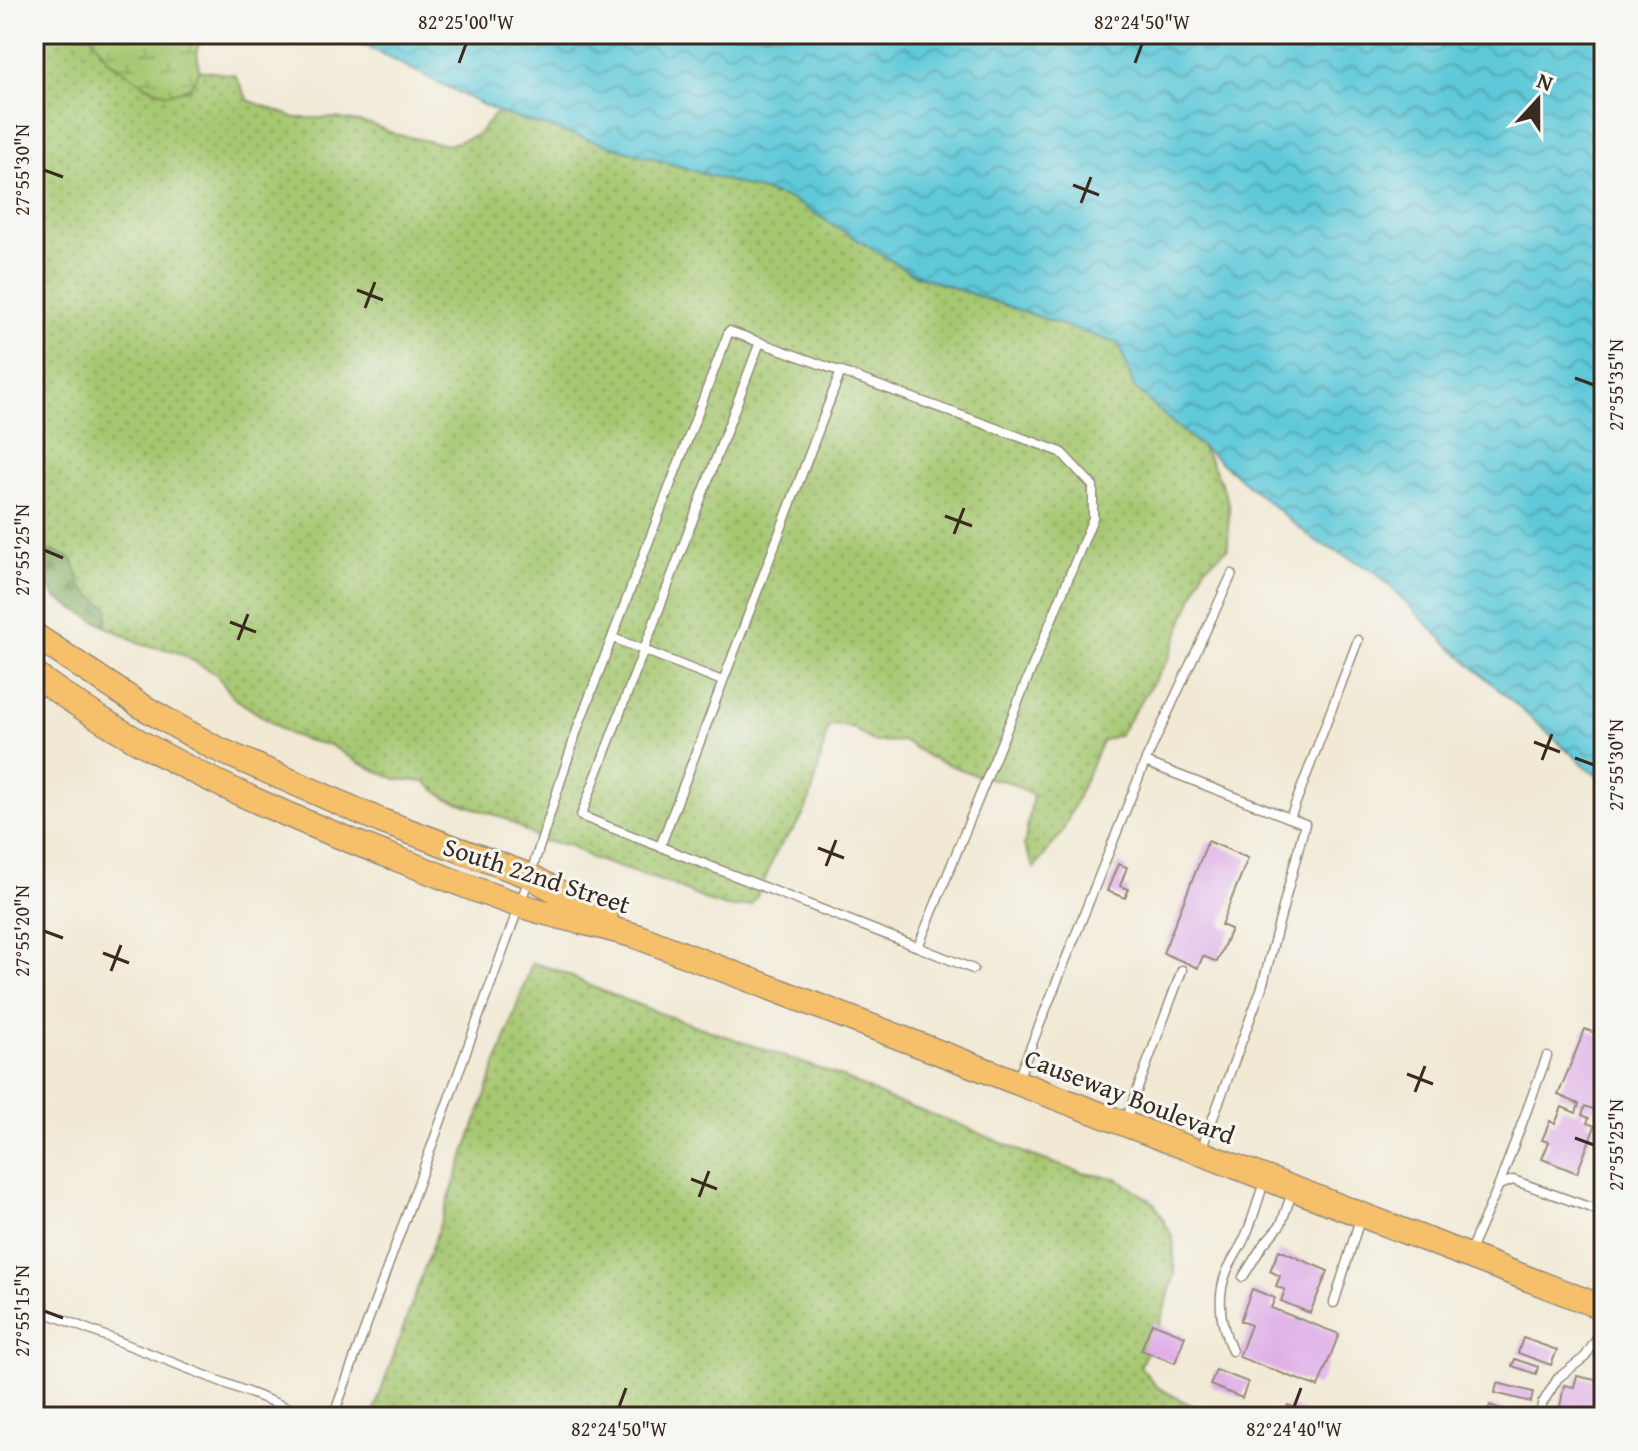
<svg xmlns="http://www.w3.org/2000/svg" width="1638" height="1451" viewBox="0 0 1638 1451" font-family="'Gentium Book Plus',serif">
	<defs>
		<pattern id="grass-dots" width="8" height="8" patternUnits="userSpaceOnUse" patternTransform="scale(2)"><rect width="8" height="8" fill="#a5c76f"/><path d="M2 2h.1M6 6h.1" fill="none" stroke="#88a25b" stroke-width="1.8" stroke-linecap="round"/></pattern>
		<pattern id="forest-firs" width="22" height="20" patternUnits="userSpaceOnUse" patternTransform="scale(2)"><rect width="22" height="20" fill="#84ac62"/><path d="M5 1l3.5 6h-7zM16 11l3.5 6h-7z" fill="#6d8c50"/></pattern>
		<pattern id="wetland-marsh" width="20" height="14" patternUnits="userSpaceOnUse" patternTransform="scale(2)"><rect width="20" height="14" fill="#a5c76f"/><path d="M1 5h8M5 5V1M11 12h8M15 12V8" fill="none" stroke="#88a25b"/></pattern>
		<pattern id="water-waves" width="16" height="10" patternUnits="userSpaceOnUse" patternTransform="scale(2)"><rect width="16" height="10" fill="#5ec9d9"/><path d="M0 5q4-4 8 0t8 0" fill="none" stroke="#4fa3af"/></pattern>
	</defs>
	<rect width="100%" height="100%" fill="#f6f6f2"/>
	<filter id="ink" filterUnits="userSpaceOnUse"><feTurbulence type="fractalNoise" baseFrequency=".0125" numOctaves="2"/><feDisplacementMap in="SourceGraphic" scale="16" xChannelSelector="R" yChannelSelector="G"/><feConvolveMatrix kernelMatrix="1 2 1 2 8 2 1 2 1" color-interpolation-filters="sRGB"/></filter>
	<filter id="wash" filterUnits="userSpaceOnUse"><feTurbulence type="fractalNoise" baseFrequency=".006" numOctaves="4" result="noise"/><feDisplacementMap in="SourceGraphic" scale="32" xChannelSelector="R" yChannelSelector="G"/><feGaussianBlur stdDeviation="1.8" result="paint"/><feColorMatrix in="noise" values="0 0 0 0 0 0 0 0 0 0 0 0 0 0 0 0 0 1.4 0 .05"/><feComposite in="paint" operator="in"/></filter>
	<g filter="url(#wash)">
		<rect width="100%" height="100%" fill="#f1e9d4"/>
		<path fill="url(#grass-dots)" stroke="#707846" stroke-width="2" d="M 34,34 L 90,34 L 102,52 L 190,88 L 199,70 L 235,75 L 248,100 L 296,118 L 335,118 L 371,124 L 394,134 L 448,145 L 477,135 L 497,112 L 793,200 L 913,274 L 1119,344 L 1134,387 L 1173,423 L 1199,443 L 1216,471 L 1229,503 L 1228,548 L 1204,568 L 1169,658 L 1119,735 L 1102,741 L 1062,833 L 1034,868 L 1024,846 L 1033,795 L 1009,782 L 978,776 L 929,757 L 904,741 L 874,742 L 851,727 L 829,725 C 819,756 817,791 800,820 C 793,832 781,841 775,855 C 767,872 763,889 751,905 L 731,908 L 710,902 L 671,884 L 593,859 L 569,845 L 542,841 L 506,819 L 446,798 L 425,782 L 396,779 L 359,763 L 330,745 L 309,741 L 289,734 L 234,698 L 216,674 L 175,651 L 144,645 L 105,626 L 109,609 L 82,588 L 72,559 L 54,552 L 34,551 Z
			M 532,963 L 557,970 L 600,990 L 665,1015 L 840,1076 L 891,1100 L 956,1123 L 1027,1154 L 1082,1173 L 1116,1178 L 1154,1203 L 1173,1237 L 1175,1273 L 1159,1327 L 1140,1366 L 1157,1387 L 1200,1410 L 1221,1417 L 372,1417 Z"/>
		<path fill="url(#forest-firs)" stroke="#606b40" stroke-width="2" d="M 34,551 L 54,552 L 72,559 L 82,588 L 109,609 L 105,626 L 57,599 L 46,584 L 34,578 Z"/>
		<path fill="url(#wetland-marsh)" stroke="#707846" stroke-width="2" d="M 90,34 L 203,34 L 197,49 L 199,70 L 190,88 L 167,94 L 147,86 L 109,61 Z"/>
		<path fill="url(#water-waves)" stroke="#4c7a7c" stroke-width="2" d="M 342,34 L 1604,34 L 1604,779 L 1593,773 L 1445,642 L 1376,572 L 1314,540 L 1173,423 L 1134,387 L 1119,344 L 913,274 L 793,200 L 497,112 Z"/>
		<g id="blocks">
			<path fill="#dfb0e7" d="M 1208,841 L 1248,858 L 1221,925 L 1231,929 L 1217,962 L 1203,956 L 1198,968 L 1163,953 Z
				M 1118,864 L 1127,867 L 1120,886 L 1129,889 L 1125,898 L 1107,891 Z
				M 1585,1029 L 1604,1037 L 1604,1105 L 1601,1112 L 1585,1106 L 1582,1115 L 1589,1118 L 1587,1123 L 1595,1126 L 1577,1173 L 1542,1159 L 1549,1142 L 1542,1140 L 1550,1121 L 1555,1124 L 1562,1107 L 1576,1113 L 1579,1104 L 1558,1095 Z
				M 1279,1250 L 1328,1271 L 1310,1313 L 1281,1301 L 1285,1290 L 1276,1286 L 1280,1276 L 1270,1271 Z
				M 1252,1289 L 1275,1298 L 1271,1308 L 1339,1334 L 1318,1387 L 1239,1357 L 1251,1325 L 1240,1321 Z
				M 1152,1323 L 1185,1336 L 1175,1363 L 1141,1350 Z
				M 1523,1338 L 1557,1350 L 1551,1365 L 1518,1353 Z
				M 1515,1359 L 1538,1367 L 1536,1374 L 1512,1366 Z
				M 1216,1370 L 1248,1382 L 1242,1398 L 1210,1385 Z
				M 1577,1376 L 1604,1382 L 1600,1415 L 1560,1407 L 1564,1385 L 1574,1387 Z
				M 1497,1383 L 1533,1392 L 1531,1402 L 1495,1393 Z
				M 1288,1405 L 1318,1417 L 1283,1417 Z
				M 1490,1405 L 1521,1417 L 1498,1417 L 1487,1413 Z"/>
		</g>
	</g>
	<g filter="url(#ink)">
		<use href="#blocks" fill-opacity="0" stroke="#968a79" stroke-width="2"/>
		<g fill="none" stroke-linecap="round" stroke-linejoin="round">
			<g stroke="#968a79" stroke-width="11">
				<path id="lane" d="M 760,342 L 581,816 L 918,947
					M 613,638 L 722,681
					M 1145,762 L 1232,574
					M 1290,818 L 1358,640
					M 660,847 L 841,371
					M 1017,1081 L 1145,762 L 1305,824 L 1262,987 L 1201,1150
					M 1125,1123 L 1182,970
					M 1499,1185 L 1547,1056
					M 1468,1255 L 1499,1185 L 1513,1180 L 1597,1210
					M 1243,1277 L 1263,1245 L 1281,1224 L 1292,1193
					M 1334,1303 L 1360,1219
					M 34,1308 L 311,1417
					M 1232,1351 C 1221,1326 1216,1297 1227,1271 C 1232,1259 1240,1249 1245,1237 C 1253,1220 1258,1200 1264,1182
					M 333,1417 L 530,876 L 578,727 L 729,331 L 1061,452 L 1093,486 L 1093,518 L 918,947 L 973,969
					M 1540,1417 L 1542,1404 L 1558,1378 L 1585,1357 L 1604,1328"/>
			</g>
			<g stroke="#968a79" stroke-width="27">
				<path id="primary" d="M 34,635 L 143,707 L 213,747 L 381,821 L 530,876 L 606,919
					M 34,674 C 145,756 272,811 400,860 C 439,875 479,892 519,905 C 557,917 597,925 636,936 L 1604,1308"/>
			</g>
			<use href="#lane" stroke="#fff" stroke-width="8"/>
			<use href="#primary" stroke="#f6c06b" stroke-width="24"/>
		</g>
	</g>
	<path fill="none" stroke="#3b2a1e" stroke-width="3" d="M 459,63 L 466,44M 1135,63 L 1142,44M 44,170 L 63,177M 1073,185 L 1099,195M 1081,203 L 1091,177M 357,290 L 383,300M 365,308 L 375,282M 1575,378 L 1594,385M 945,516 L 972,526M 954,534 L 964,508M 44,550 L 63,558M 230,622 L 256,632M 238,640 L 248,614M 1534,742 L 1560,752M 1575,758 L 1594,765M 1542,760 L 1552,734M 818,848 L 844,858M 826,866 L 836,840M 44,931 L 63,938M 103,953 L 129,963M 111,971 L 121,945M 1407,1074 L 1433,1084M 1415,1092 L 1425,1066M 1575,1138 L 1594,1145M 691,1179 L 717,1189M 699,1197 L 709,1171M 44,1311 L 63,1318M 619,1407 L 626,1388M 1294,1407 L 1301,1388"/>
	<g text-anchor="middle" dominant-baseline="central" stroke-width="6" stroke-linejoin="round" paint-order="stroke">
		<g font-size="26" fill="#3b2a1e" stroke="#f6f6f2">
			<text transform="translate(537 875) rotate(18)">South 22nd Street</text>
			<text transform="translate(1130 1096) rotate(21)">Causeway Boulevard</text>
		</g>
	</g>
	<rect width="1638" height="1451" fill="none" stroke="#f6f6f2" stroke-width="88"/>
	<g transform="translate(1538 100) rotate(21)" stroke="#f6f6f2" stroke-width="6" paint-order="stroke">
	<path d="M0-6L14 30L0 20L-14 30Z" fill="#3b2a1e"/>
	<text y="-12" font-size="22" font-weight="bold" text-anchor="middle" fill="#3b2a1e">N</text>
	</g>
	<rect x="44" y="44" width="1550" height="1363" fill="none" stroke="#3b2a1e" stroke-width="3"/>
	<g font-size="20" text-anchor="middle" fill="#3b2a1e">
		<text x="466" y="29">82°25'00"W</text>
		<text x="1142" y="29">82°24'50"W</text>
		<text transform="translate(22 170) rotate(-90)" y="7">27°55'30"N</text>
		<text transform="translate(1616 385) rotate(-90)" y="7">27°55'35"N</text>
		<text transform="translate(22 550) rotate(-90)" y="7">27°55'25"N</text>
		<text transform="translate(1616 765) rotate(-90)" y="7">27°55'30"N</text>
		<text transform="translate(22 931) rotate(-90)" y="7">27°55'20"N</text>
		<text transform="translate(1616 1145) rotate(-90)" y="7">27°55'25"N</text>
		<text transform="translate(22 1311) rotate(-90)" y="7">27°55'15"N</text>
		<text x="619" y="1436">82°24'50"W</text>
		<text x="1294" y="1436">82°24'40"W</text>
	</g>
</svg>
